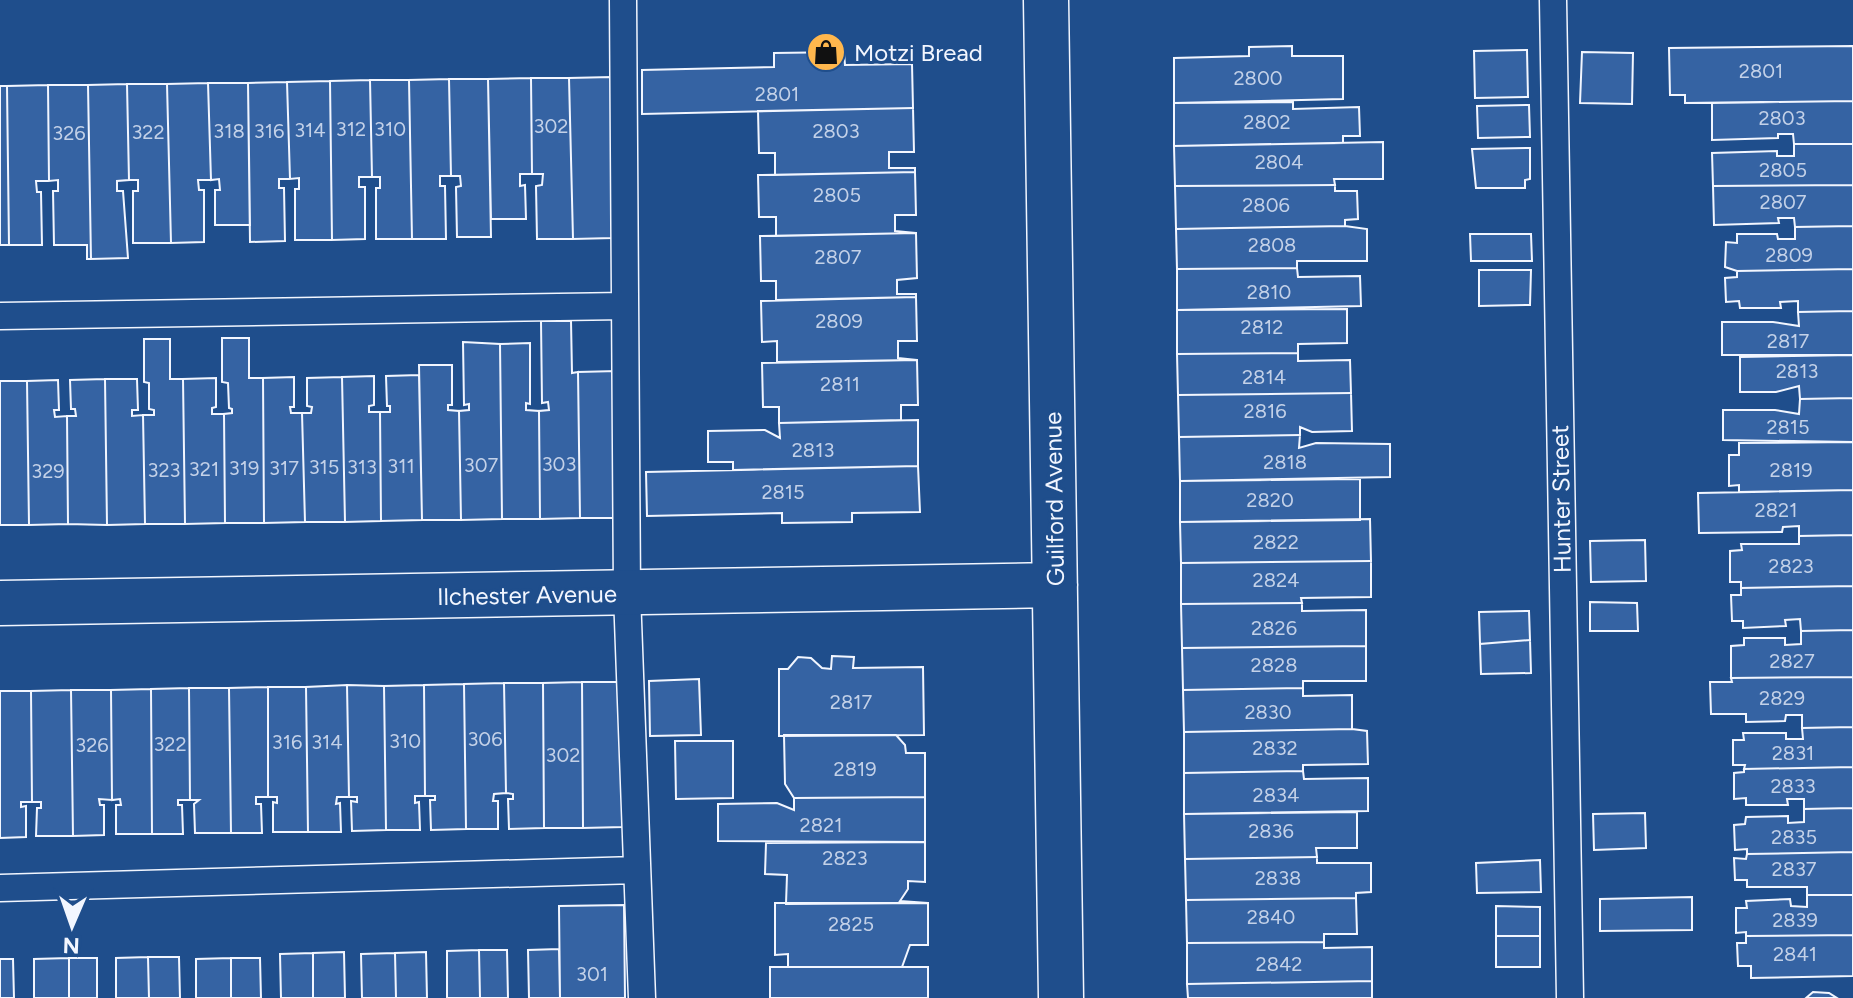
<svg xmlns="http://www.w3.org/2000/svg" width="1853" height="998" viewBox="0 0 1853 998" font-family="Figtree,sans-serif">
	<rect width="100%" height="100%" fill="#1f4e8c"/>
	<path fill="#3563a3" stroke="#f2f6ff" stroke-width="2" d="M 1292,46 L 1292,56 L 1343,56 L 1343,99 L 1174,103 L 1174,58 L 1249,56 L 1249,47 Z
		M 1853,46 L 1853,101 L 1685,103 L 1685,95 L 1670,95 L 1669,48 Z
		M 1527,50 L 1528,97 L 1475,98 L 1474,51 Z
		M 844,52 L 845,65 L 912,64 L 913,108 L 642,114 L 642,70 L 774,67 L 774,53 Z
		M 1582,52 L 1633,53 L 1632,104 L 1580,103 Z
		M 611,77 L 613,238 L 573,239 L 569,78 Z
		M 531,78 L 532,174 L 520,174 L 520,186 L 525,185 L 526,219 L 491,219 L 488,79 Z
		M 531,78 L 569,78 L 573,239 L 537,239 L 536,186 L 542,185 L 543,174 L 532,174 Z
		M 449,79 L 488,79 L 491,237 L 457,237 L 456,187 L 461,186 L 460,176 L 451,176 Z
		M 449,79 L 451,176 L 440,176 L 440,186 L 445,186 L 446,239 L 412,239 L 409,80 Z
		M 370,80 L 409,80 L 412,239 L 376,239 L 376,188 L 380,188 L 380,177 L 372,177 Z
		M 370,80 L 372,177 L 359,177 L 359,187 L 365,187 L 365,239 L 332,240 L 330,81 Z
		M 330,81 L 332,240 L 295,240 L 295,189 L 299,189 L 299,178 L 290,179 L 287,82 Z
		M 287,82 L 290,179 L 279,179 L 279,188 L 284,188 L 285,241 L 250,242 L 248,83 Z
		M 208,83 L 248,83 L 250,225 L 215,225 L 215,190 L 220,190 L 219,179 L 211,180 Z
		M 208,83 L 211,180 L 198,180 L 199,190 L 204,190 L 204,242 L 171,243 L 167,84 Z
		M 127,84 L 167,84 L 171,243 L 133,243 L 133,191 L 138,191 L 138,180 L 129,180 Z
		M 127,84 L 129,180 L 117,181 L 117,191 L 123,191 L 128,258 L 91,259 L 88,85 Z
		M 48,85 L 88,85 L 91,259 L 87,259 L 87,245 L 54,245 L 53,191 L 58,191 L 58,180 L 49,181 Z
		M 48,85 L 49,181 L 36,181 L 37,192 L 41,192 L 42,245 L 9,245 L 7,86 Z
		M 0,86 L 7,86 L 9,245 L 0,245 Z
		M 1853,101 L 1853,144 L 1794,144 L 1793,134 L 1778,134 L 1778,138 L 1712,140 L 1712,103 Z
		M 1293,102 L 1293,109 L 1359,107 L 1360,136 L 1343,136 L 1343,143 L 1174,146 L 1174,103 Z
		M 1529,105 L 1530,137 L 1478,138 L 1477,106 Z
		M 913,108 L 914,152 L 889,152 L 889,168 L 915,168 L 915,172 L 775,175 L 775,153 L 759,153 L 758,111 Z
		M 1383,142 L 1383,179 L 1334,179 L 1335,185 L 1175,186 L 1174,146 Z
		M 1794,144 L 1853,144 L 1853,185 L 1713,186 L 1712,153 L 1777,151 L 1777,156 L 1794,156 Z
		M 1530,148 L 1530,179 L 1525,180 L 1525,188 L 1476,188 L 1472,149 Z
		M 915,172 L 916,215 L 895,215 L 895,231 L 916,233 L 776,236 L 776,217 L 759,217 L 758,175 Z
		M 1335,185 L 1335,191 L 1357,191 L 1358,219 L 1345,220 L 1345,226 L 1176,229 L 1175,186 Z
		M 1853,185 L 1853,226 L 1795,227 L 1794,218 L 1778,218 L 1779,223 L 1714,225 L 1713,186 Z
		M 1345,226 L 1367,229 L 1367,261 L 1297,261 L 1297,268 L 1177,269 L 1176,229 Z
		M 1853,226 L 1853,269 L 1737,271 L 1725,267 L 1726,242 L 1737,243 L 1737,234 L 1777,234 L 1778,239 L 1795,239 L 1795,227 Z
		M 916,233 L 917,278 L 897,280 L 897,294 L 916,294 L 916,297 L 776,300 L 776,281 L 761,281 L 760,236 Z
		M 1470,234 L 1531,234 L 1532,261 L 1471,261 Z
		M 1297,268 L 1298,277 L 1360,276 L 1361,306 L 1177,310 L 1177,269 Z
		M 1853,269 L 1853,311 L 1798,312 L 1798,301 L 1780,302 L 1781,308 L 1740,308 L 1739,301 L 1726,302 L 1725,278 L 1737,277 L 1737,271 Z
		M 1479,270 L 1531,270 L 1530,305 L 1479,306 Z
		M 916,297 L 917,341 L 898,341 L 898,358 L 917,360 L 777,362 L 777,341 L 762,342 L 761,301 Z
		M 1347,309 L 1347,343 L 1298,344 L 1298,353 L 1177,354 L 1177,310 Z
		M 1853,311 L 1853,355 L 1722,355 L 1722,322 L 1773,322 L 1799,326 L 1798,312 Z
		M 541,321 L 571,321 L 572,373 L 578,372 L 580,518 L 540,519 L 539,411 L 549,410 L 548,402 L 542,403 Z
		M 222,338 L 249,338 L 249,378 L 263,378 L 264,523 L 225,523 L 224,414 L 232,413 L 232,409 L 229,408 L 228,383 L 222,382 Z
		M 144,339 L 170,339 L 170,379 L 183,379 L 185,524 L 145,524 L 143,415 L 154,415 L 154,410 L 149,409 L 149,383 L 144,382 Z
		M 463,342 L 500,344 L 502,519 L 461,520 L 459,411 L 469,410 L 469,404 L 464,405 Z
		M 530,343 L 530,404 L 526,403 L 526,410 L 539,411 L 540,519 L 502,519 L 500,344 Z
		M 1298,353 L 1298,361 L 1350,360 L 1351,393 L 1178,395 L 1177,354 Z
		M 1853,355 L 1853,398 L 1800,399 L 1799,386 L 1776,392 L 1740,392 L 1740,357 Z
		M 917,360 L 918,405 L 901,405 L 901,420 L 779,423 L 779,407 L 763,407 L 762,363 Z
		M 419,365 L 452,365 L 452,405 L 448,405 L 448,410 L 459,411 L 461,520 L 422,520 Z
		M 617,371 L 619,518 L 580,518 L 578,372 Z
		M 419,375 L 422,520 L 381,521 L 380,412 L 390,412 L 390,406 L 387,406 L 386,376 Z
		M 374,376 L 374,405 L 369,406 L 369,412 L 380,412 L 381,521 L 345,522 L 342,377 Z
		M 294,377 L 294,407 L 290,407 L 291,413 L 302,413 L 305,522 L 264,523 L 263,378 Z
		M 342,377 L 345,522 L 305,522 L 302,413 L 311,413 L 312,407 L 307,406 L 307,378 Z
		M 216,378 L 216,407 L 212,408 L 212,414 L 224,414 L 225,523 L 185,524 L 183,379 Z
		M 105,379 L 107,525 L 68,524 L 67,416 L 76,416 L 75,409 L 71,409 L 70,380 Z
		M 105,379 L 137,379 L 138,410 L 132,410 L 132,416 L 143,415 L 145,524 L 107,525 Z
		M 58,380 L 59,410 L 54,410 L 55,417 L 67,416 L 68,524 L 29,525 L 27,381 Z
		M 0,381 L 27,381 L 29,525 L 0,525 Z
		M 1351,393 L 1352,431 L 1312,432 L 1300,427 L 1300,435 L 1179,437 L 1178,395 Z
		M 1853,398 L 1853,442 L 1723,440 L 1723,410 L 1775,410 L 1799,414 L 1800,399 Z
		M 918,420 L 918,466 L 733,470 L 733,462 L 708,462 L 708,431 L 765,430 L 780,438 L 779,423 Z
		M 1300,435 L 1299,448 L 1316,443 L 1390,444 L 1390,477 L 1180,481 L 1179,437 Z
		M 1853,442 L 1853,490 L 1739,492 L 1739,485 L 1729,486 L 1729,455 L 1739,455 L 1739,443 Z
		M 918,466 L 920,512 L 852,513 L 852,522 L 782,523 L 782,513 L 647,516 L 646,472 Z
		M 1360,479 L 1360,520 L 1180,522 L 1180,481 Z
		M 1853,490 L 1853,535 L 1799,536 L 1799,526 L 1783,527 L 1782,532 L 1699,533 L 1698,493 Z
		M 1370,519 L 1371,561 L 1181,563 L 1180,522 Z
		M 1853,535 L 1853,586 L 1741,588 L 1741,582 L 1730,582 L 1730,551 L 1742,550 L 1741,544 L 1799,544 L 1799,536 Z
		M 1645,540 L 1646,581 L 1591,582 L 1590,541 Z
		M 1371,561 L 1371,597 L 1301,598 L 1302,603 L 1181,604 L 1181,563 Z
		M 1853,586 L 1853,630 L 1801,631 L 1800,619 L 1785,620 L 1786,626 L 1743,628 L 1743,621 L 1732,621 L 1731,595 L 1741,595 L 1741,588 Z
		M 1590,602 L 1637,603 L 1638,631 L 1590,631 Z
		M 1302,603 L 1302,611 L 1366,610 L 1366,646 L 1182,648 L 1181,604 Z
		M 1529,611 L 1530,640 L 1480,644 L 1479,612 Z
		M 1853,630 L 1853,677 L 1731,678 L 1731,646 L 1744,645 L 1744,638 L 1785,638 L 1785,645 L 1801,644 L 1801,631 Z
		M 1530,640 L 1531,673 L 1481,674 L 1480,644 Z
		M 1366,646 L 1366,681 L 1303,681 L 1303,688 L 1183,690 L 1182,648 Z
		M 832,656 L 854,657 L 853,668 L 923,667 L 924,735 L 779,736 L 779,669 L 788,669 L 798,657 L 811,658 L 822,668 L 831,669 Z
		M 1853,677 L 1853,727 L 1802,728 L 1802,715 L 1786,715 L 1785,721 L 1746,722 L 1746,714 L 1711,714 L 1710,682 L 1732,682 L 1731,678 Z
		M 699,679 L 701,735 L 650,736 L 649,681 Z
		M 582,682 L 583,828 L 544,828 L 543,683 Z
		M 582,682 L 622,682 L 623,827 L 583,828 Z
		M 504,683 L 506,793 L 494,794 L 493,801 L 498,801 L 498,829 L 466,829 L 464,684 Z
		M 504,683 L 543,683 L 544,828 L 509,829 L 508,799 L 513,799 L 513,794 L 506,793 Z
		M 464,684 L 466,829 L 431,830 L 430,800 L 435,800 L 435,796 L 425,796 L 424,685 Z
		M 347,685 L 384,686 L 386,830 L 352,831 L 351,801 L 357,802 L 357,797 L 349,797 Z
		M 347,685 L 349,797 L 337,797 L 336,804 L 340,803 L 341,832 L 308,832 L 306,687 Z
		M 424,685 L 425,796 L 415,796 L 415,803 L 419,802 L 420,830 L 386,830 L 384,686 Z
		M 268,687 L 306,687 L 308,832 L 273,832 L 273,802 L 277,803 L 277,797 L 268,797 Z
		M 268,687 L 268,797 L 256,797 L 256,804 L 261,804 L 262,833 L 231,833 L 229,688 Z
		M 189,688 L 190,800 L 178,800 L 178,805 L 182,805 L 183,834 L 152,834 L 151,689 Z
		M 189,688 L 229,688 L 231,833 L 195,833 L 194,804 L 199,800 L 190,800 Z
		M 1303,688 L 1303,696 L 1352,695 L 1352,729 L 1184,732 L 1183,690 Z
		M 151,689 L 152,834 L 116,834 L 116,805 L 121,805 L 120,799 L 112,800 L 111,690 Z
		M 71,690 L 111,690 L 112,800 L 99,799 L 100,805 L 104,805 L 104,835 L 73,836 Z
		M 71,690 L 73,836 L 36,836 L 37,808 L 41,808 L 41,802 L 32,802 L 31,691 Z
		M 0,691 L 31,691 L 32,802 L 21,802 L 21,807 L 26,806 L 26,837 L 0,838 Z
		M 1853,727 L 1853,767 L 1744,769 L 1745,765 L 1733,765 L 1733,740 L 1744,740 L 1743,733 L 1786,733 L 1786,739 L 1803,739 L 1802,728 Z
		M 1352,729 L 1367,731 L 1368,764 L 1303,765 L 1303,771 L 1184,773 L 1184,732 Z
		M 784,735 L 896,735 L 905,745 L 906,753 L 925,753 L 925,797 L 794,798 L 785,784 Z
		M 675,741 L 733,741 L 733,798 L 676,799 Z
		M 1853,767 L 1853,808 L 1804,809 L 1804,799 L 1787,799 L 1788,805 L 1746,805 L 1746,798 L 1734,799 L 1734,773 L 1744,772 L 1744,769 Z
		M 1303,771 L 1304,779 L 1368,778 L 1368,811 L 1184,814 L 1184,773 Z
		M 925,797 L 925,842 L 718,841 L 718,804 L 777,803 L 794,810 L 794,798 Z
		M 1853,808 L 1853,852 L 1747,854 L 1747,849 L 1735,850 L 1734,825 L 1745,824 L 1746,817 L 1788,816 L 1788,823 L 1804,822 L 1804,809 Z
		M 1357,812 L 1357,848 L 1316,848 L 1317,857 L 1185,859 L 1184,814 Z
		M 1645,813 L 1646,848 L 1594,850 L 1593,814 Z
		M 925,842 L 925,882 L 908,881 L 908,889 L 900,901 L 928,903 L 786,904 L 787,875 L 765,874 L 766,843 Z
		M 1853,852 L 1853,895 L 1807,895 L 1807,887 L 1747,887 L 1747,880 L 1735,880 L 1734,858 L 1746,859 L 1747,854 Z
		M 1317,857 L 1317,863 L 1371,863 L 1371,892 L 1356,893 L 1356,898 L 1186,900 L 1185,859 Z
		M 1540,860 L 1541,892 L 1477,893 L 1476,863 Z
		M 1807,895 L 1853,895 L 1853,935 L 1746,936 L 1746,932 L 1736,933 L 1736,908 L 1747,908 L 1746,901 L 1790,899 L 1791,906 L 1807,907 Z
		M 1692,897 L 1692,930 L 1600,931 L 1600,899 Z
		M 1356,898 L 1357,934 L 1324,934 L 1324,942 L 1187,943 L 1186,900 Z
		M 775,903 L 928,903 L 928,945 L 910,945 L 902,967 L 770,967 L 788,967 L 788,954 L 775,955 Z
		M 624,905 L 625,998 L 560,998 L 559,906 Z
		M 1496,906 L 1540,907 L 1540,936 L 1496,936 Z
		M 1853,935 L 1853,976 L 1751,978 L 1751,966 L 1738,966 L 1737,943 L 1746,943 L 1746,936 Z
		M 1496,936 L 1540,936 L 1540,967 L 1496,967 Z
		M 1324,942 L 1324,948 L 1372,947 L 1372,981 L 1187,984 L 1187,943 Z
		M 559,949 L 560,998 L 529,998 L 528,950 Z
		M 479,950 L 480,998 L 447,998 L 447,951 Z
		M 479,950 L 507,950 L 508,998 L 480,998 Z
		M 344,952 L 345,998 L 313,998 L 313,953 Z
		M 426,952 L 427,998 L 396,998 L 395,953 Z
		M 313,953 L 313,998 L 281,998 L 280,954 Z
		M 395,953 L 396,998 L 362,998 L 361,954 Z
		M 148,957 L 179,957 L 180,998 L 149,998 Z
		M 148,957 L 149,998 L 116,998 L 116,958 Z
		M 69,958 L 97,958 L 97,998 L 69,998 Z
		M 69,958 L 69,998 L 34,998 L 34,959 Z
		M 231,958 L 260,958 L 261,998 L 231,998 Z
		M 231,958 L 231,998 L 196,998 L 196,959 Z
		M 0,959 L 13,959 L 14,998 L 0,998 Z
		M 770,967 L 928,967 L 928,998 L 770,998 Z
		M 1372,981 L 1372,998 L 1188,998 L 1187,984 Z
		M 1813,992 L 1829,993 L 1837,998 L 1806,998 Z"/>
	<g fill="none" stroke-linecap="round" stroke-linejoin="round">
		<g stroke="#f2f6ff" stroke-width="29">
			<path id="lane" d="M 623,0 L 627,594 L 642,998
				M 1553,0 L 1570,998
				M 0,316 L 625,306
				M 0,888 L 637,870"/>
		</g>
		<g stroke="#f2f6ff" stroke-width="47">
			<path id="street" d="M 1046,0 L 1061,998
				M 0,603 L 1055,585"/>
		</g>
		<use href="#lane" stroke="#1f4e8c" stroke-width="26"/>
		<use href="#street" stroke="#1f4e8c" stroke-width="44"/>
	</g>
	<defs>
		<g id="shop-disc" transform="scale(2)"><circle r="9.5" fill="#ffb74d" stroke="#1f4e8c"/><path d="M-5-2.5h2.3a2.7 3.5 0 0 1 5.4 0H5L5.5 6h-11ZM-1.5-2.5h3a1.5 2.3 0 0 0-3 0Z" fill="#111"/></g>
	</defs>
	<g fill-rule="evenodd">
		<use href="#shop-disc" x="826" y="52"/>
	</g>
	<g text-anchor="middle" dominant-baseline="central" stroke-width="6" stroke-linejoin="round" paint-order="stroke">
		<g font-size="20" fill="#c3d1e8">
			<text x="1761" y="71">2801</text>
			<text x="1258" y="78">2800</text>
			<text x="777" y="94">2801</text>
			<text x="1782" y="118">2803</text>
			<text x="1267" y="122">2802</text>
			<text x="551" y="126">302</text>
			<text x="351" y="129">312</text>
			<text x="390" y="129">310</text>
			<text x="310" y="130">314</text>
			<text x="229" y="131">318</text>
			<text x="269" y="131">316</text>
			<text x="836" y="131">2803</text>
			<text x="148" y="132">322</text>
			<text x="69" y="133">326</text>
			<text x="1279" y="162">2804</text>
			<text x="1783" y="170">2805</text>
			<text x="837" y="195">2805</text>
			<text x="1783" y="202">2807</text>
			<text x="1266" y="205">2806</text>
			<text x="1272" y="245">2808</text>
			<text x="1789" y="255">2809</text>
			<text x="838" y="257">2807</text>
			<text x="1269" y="292">2810</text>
			<text x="839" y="321">2809</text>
			<text x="1262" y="327">2812</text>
			<text x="1788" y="341">2817</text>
			<text x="1797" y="371">2813</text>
			<text x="1264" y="377">2814</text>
			<text x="840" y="384">2811</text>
			<text x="1265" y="411">2816</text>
			<text x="1788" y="427">2815</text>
			<text x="813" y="450">2813</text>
			<text x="1285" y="462">2818</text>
			<text x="559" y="464">303</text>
			<text x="481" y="465">307</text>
			<text x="401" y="466">311</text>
			<text x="324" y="467">315</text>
			<text x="362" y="467">313</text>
			<text x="244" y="468">319</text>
			<text x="284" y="468">317</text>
			<text x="204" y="469">321</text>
			<text x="164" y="470">323</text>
			<text x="1791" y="470">2819</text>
			<text x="48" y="471">329</text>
			<text x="783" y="492">2815</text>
			<text x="1270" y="500">2820</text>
			<text x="1776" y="510">2821</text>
			<text x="1276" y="542">2822</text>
			<text x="1791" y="566">2823</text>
			<text x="1276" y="580">2824</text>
			<text x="1274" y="628">2826</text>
			<text x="1792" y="661">2827</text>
			<text x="1274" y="665">2828</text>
			<text x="1782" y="698">2829</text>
			<text x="851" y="702">2817</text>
			<text x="1268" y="712">2830</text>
			<text x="485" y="739">306</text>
			<text x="405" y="741">310</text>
			<text x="287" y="742">316</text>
			<text x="327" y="742">314</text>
			<text x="170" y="744">322</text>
			<text x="92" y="745">326</text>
			<text x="1275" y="748">2832</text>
			<text x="1793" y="753">2831</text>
			<text x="563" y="755">302</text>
			<text x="855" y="769">2819</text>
			<text x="1793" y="786">2833</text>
			<text x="1276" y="795">2834</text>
			<text x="821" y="825">2821</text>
			<text x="1271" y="831">2836</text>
			<text x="1794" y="837">2835</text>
			<text x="845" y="858">2823</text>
			<text x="1794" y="869">2837</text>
			<text x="1278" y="878">2838</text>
			<text x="1271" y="917">2840</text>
			<text x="1795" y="920">2839</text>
			<text x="851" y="924">2825</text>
			<text x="1795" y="954">2841</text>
			<text x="1279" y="964">2842</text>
			<text x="592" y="974">301</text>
		</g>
		<g font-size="24" fill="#f2f6ff" stroke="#1f4e8c" text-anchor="start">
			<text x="854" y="52">Motzi Bread</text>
		</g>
		<g font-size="24" fill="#f2f6ff" stroke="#1f4e8c">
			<text transform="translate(1054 499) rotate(-91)">Guilford Avenue</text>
			<text transform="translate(1561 499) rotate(-91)">Hunter Street</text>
			<text transform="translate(527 595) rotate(-1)">Ilchester Avenue</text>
		</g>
	</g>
	<g transform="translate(72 926) rotate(182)" stroke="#1f4e8c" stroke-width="6" paint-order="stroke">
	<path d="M0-6L14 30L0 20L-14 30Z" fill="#f2f6ff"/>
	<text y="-12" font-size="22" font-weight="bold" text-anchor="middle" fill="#f2f6ff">N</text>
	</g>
</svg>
